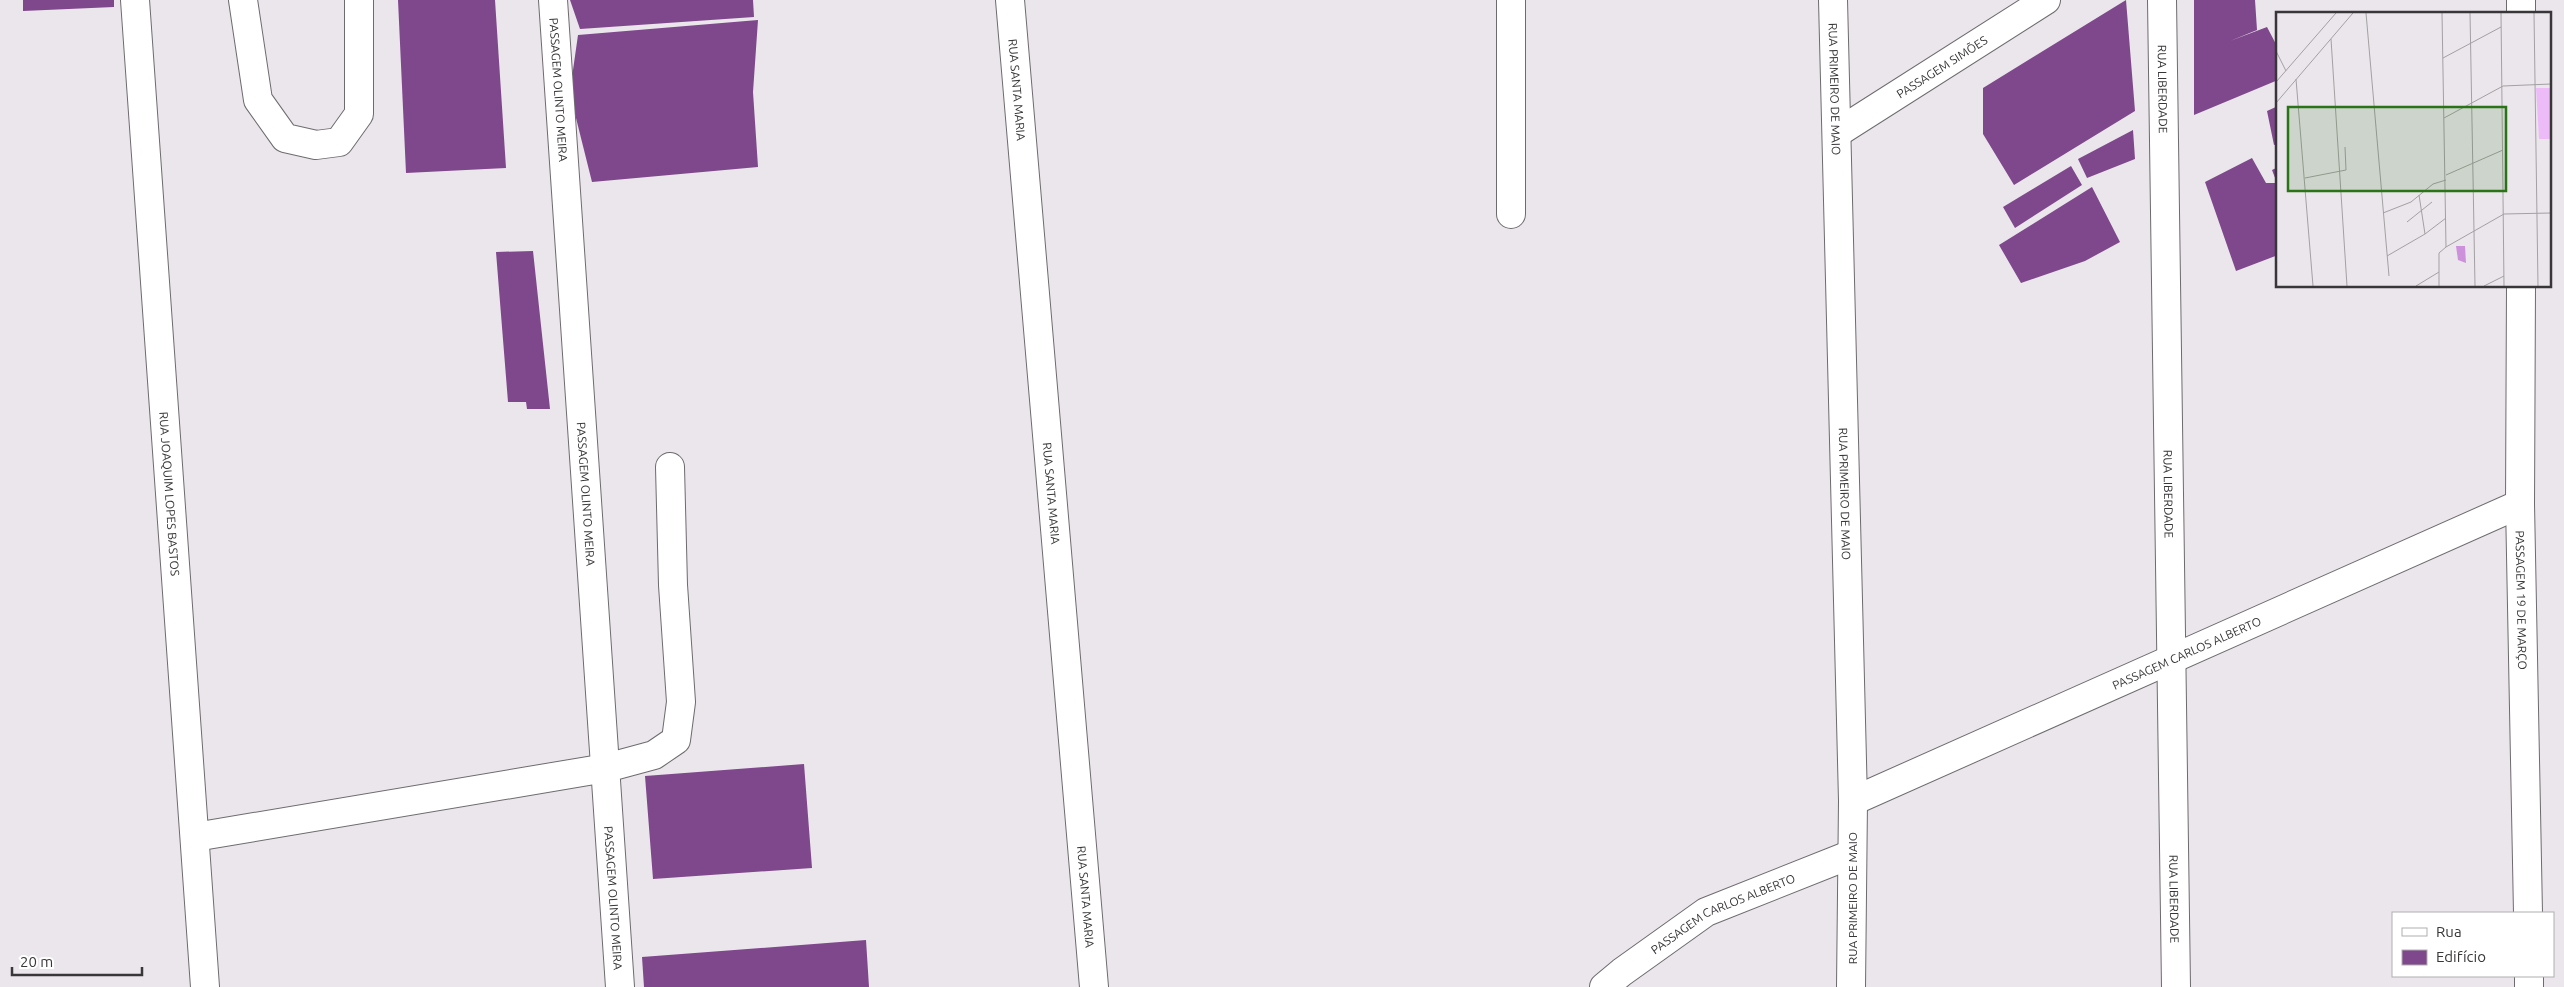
<svg xmlns="http://www.w3.org/2000/svg" width="2564" height="987" viewBox="0 0 2564 987" font-family="Ubuntu,sans-serif">
	<rect width="100%" height="100%" fill="#eae6eb"/>
	<path fill="#7f478c" d="M 23,0 L 114,0 L 114,7 L 23,11 Z
		M 398,0 L 495,0 L 506,168 L 406,173 Z
		M 570,0 L 753,0 L 754,17 L 580,29 Z
		M 2126,0 L 2135,111 L 2014,185 L 1983,134 L 1983,88 Z
		M 2194,0 L 2255,0 L 2257,30 L 2230,41 L 2267,27 L 2278,48 L 2278,80 L 2194,115 Z
		M 758,20 L 753,92 L 758,167 L 592,182 L 573,106 L 573,70 L 578,35 Z
		M 2278,106 L 2278,144 L 2274,145 L 2267,111 Z
		M 2133,130 L 2135,159 L 2087,178 L 2078,159 Z
		M 2252,158 L 2266,183 L 2277,183 L 2272,170 L 2278,167 L 2278,255 L 2236,271 L 2205,182 Z
		M 2071,166 L 2082,185 L 2015,228 L 2003,207 Z
		M 2092,187 L 2120,242 L 2085,261 L 2021,283 L 1999,245 Z
		M 533,251 L 550,409 L 527,409 L 526,402 L 508,402 L 496,252 Z
		M 804,764 L 812,868 L 653,879 L 645,776 Z
		M 866,940 L 869,987 L 644,987 L 642,957 Z"/>
	<g fill="none" stroke-linecap="round" stroke-linejoin="round">
		<g stroke="#6e6b6f" stroke-width="30">
			<g id="minor">
				<path id="s1" d="M 135,0 L 205,987"/>
				<path d="M 243,0 L 258,100 L 285,138 L 316,145 L 339,142 L 359,114 L 359,0"/>
				<path id="s2" d="M 553,0 L 620,987"/>
				<path id="s3" d="M 1010,0 L 1094,987"/>
				<path d="M 1511,0 L 1511,214"/>
				<path id="s4" d="M 1833,0 L 1853,801 L 1851,987"/>
				<path id="s5" d="M 2162,0 L 2176,987"/>
				<path d="M 2521,14 L 2521,0"/>
				<path id="s6" d="M 1837,133 L 2046,0"/>
				<path id="s7" d="M 2521,286 L 2520,504 L 2528,913"/>
				<path id="s8" d="M 1853,801 L 2520,504"/>
				<path d="M 195,837 L 606,768 L 654,755 L 676,740 L 681,702 L 673,585 L 670,467"/>
				<path d="M 2529,976 L 2529,987"/>
				<path id="s9" d="M 1604,987 L 1622,972 L 1706,912 L 1852,854"/>
			</g>
		</g>
		<use href="#minor" stroke="#fff" stroke-width="28"/>
	</g>
	<g text-anchor="middle" dominant-baseline="central" stroke-width="5" stroke-linejoin="round" paint-order="stroke">
		<g font-size="12" fill="#383638" stroke="#fff">
			<text stroke="none"><textPath href="#s6" startOffset="124">PASSAGEM SIMÕES</textPath></text>
			<text stroke="none"><textPath href="#s2" startOffset="90">PASSAGEM OLINTO MEIRA</textPath></text>
			<text stroke="none"><textPath href="#s4" startOffset="89">RUA PRIMEIRO DE MAIO</textPath></text>
			<text stroke="none"><textPath href="#s5" startOffset="89">RUA LIBERDADE</textPath></text>
			<text stroke="none"><textPath href="#s3" startOffset="90">RUA SANTA MARIA</textPath></text>
			<text stroke="none"><textPath href="#s2" startOffset="495">PASSAGEM OLINTO MEIRA</textPath></text>
			<text stroke="none"><textPath href="#s4" startOffset="494">RUA PRIMEIRO DE MAIO</textPath></text>
			<text stroke="none"><textPath href="#s1" startOffset="495">RUA JOAQUIM LOPES BASTOS</textPath></text>
			<text stroke="none"><textPath href="#s3" startOffset="495">RUA SANTA MARIA</textPath></text>
			<text stroke="none"><textPath href="#s5" startOffset="494">RUA LIBERDADE</textPath></text>
			<text stroke="none"><textPath href="#s7" startOffset="314">PASSAGEM 19 DE MARÇO</textPath></text>
			<text stroke="none"><textPath href="#s8" startOffset="365">PASSAGEM CARLOS ALBERTO</textPath></text>
			<text stroke="none"><textPath href="#s3" startOffset="900">RUA SANTA MARIA</textPath></text>
			<text stroke="none"><textPath href="#s2" startOffset="900">PASSAGEM OLINTO MEIRA</textPath></text>
			<text transform="translate(1852 898) rotate(-90)">RUA PRIMEIRO DE MAIO</text>
			<text stroke="none"><textPath href="#s5" startOffset="899">RUA LIBERDADE</textPath></text>
			<text stroke="none"><textPath href="#s9" startOffset="141">PASSAGEM CARLOS ALBERTO</textPath></text>
		</g>
	</g>
	<g transform="translate(2276 12)">
		<rect width="275" height="275" fill="#eae6eb"/>
		<path d="M 260,76 L 275,76 L 275,127 L 263,127 Z" fill="#edbcf8"/>
		<path d="M 180,234 L 189,234 L 190,251 L 182,248 Z" fill="#cd91db"/>
		<path fill="none" stroke="#a3a0a3" stroke-width="1" d="M 90,1 L 113,264M 166,1 L 170,235M 194,1 L 199,274M 225,1 L 228,274M 258,1 L 262,274M 55,27 L 71,274M 0,39 L 10,59M 167,46 L 225,15M 20,67 L 37,274M 0,70 L 60,1M 0,91 L 77,1M 168,106 L 227,74 L 275,72M 170,163 L 227,138M 29,166 L 70,158 L 69,135M 143,183 L 149,222M 107,201 L 135,190 L 157,172 L 170,168M 131,210 L 156,190M 111,244 L 149,222 L 170,206M 140,274 L 163,260M 163,274 L 163,241 L 170,235 L 228,202 L 275,201M 208,274 L 228,264"/>
		<path fill="#2a7316" fill-opacity="0.15" stroke="#2a7316" stroke-width="2.5" d="M 12,95 L 230,95 L 230,179 L 12,179 Z"/>
		<rect width="275" height="275" fill="none" stroke="#383638" stroke-width="2.5"/>
	</g>
	<rect x="2392" y="912" width="162" height="65" fill="#ffffff" stroke="#afafaf"/>
	<rect x="2402" y="928" width="25" height="8" fill="#ffffff" stroke="#afafaf"/>
	<text x="2436" y="937" font-size="15" fill="#383638">Rua</text>
	<rect x="2402" y="950" width="25" height="15" fill="#7f478c" stroke="#afafaf"/>
	<text x="2436" y="962" font-size="15" fill="#383638">Edifício</text>
	<path d="M12 967v8h130v-8" fill="none" stroke="#383638" stroke-width="2.5"/>
	<text x="20" y="967" font-size="15" fill="#383638" stroke="#ffffff" stroke-width="4" paint-order="stroke">20 m</text>
</svg>
